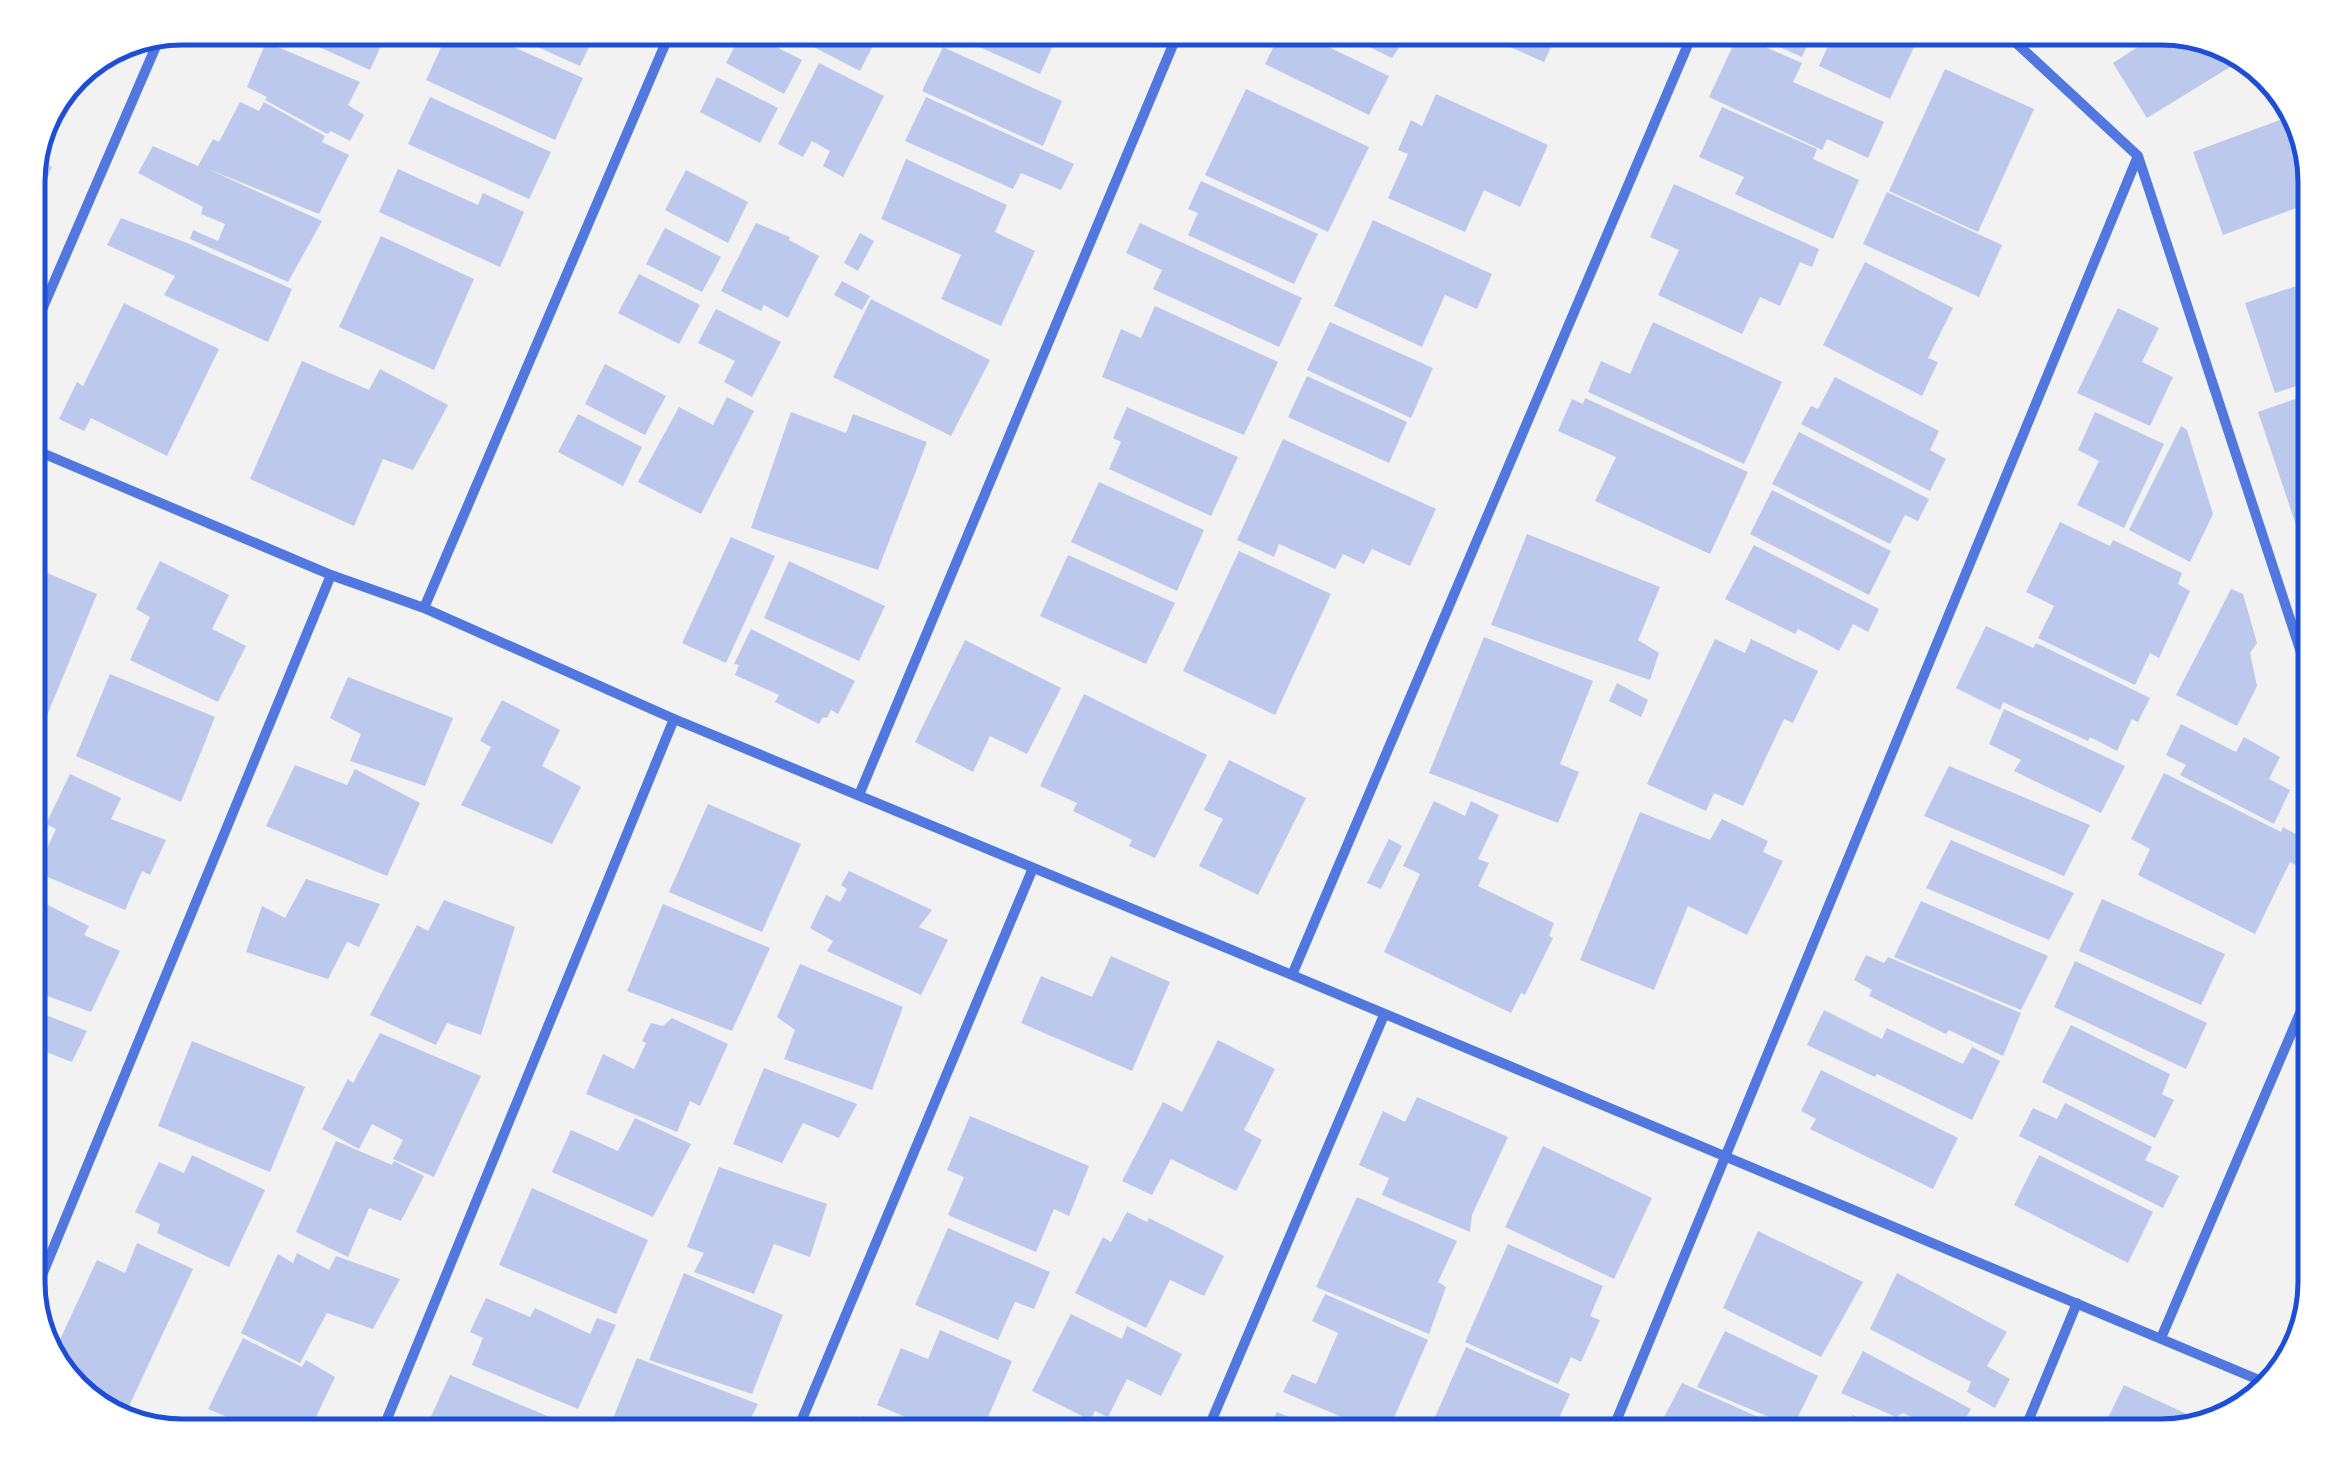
<svg xmlns="http://www.w3.org/2000/svg" width="2343" height="1464" viewBox="0 0 2343 1464" font-family="'Space Grotesk',sans-serif">
	<rect width="100%" height="100%" fill="#f2f2f2"/>
	<path fill="#bdc9ec" d="M 277,28 L 389,28 L 370,70 Z
		M 450,28 L 471,28 L 583,78 L 555,140 L 426,80 Z
		M 495,28 L 598,28 L 580,66 Z
		M 777,28 L 882,28 L 860,71 Z
		M 937,28 L 1061,28 L 1040,74 Z
		M 1283,28 L 1289,28 L 1389,76 L 1369,115 L 1265,64 Z
		M 1330,28 L 1412,28 L 1392,58 Z
		M 1467,28 L 1560,28 L 1544,62 Z
		M 1736,28 L 1815,28 L 1802,57 Z
		M 1836,28 L 1914,28 L 1913,29 L 1921,32 L 1890,99 L 1819,66 Z
		M 2166,29 L 2248,56 L 2147,118 L 2113,63 Z
		M 743,30 L 802,60 L 784,94 L 726,63 Z
		M 1738,35 L 1802,63 L 1793,82 L 1884,122 L 1868,158 L 1827,139 L 1822,150 L 1709,97 Z
		M 266,42 L 360,82 L 348,105 L 364,115 L 350,141 L 331,131 L 327,134 L 265,100 L 267,97 L 247,87 Z
		M 943,47 L 1062,101 L 1043,146 L 922,91 Z
		M 819,63 L 884,96 L 843,177 L 823,166 L 830,151 L 812,141 L 803,157 L 778,144 Z
		M 1945,69 L 2034,109 L 1978,232 L 1889,191 Z
		M 717,77 L 778,108 L 760,143 L 700,112 Z
		M 1246,89 L 1369,147 L 1328,232 L 1205,175 Z
		M 1436,94 L 1548,145 L 1520,207 L 1484,190 L 1465,232 L 1388,198 L 1408,154 L 1398,150 L 1411,120 L 1422,126 Z
		M 430,97 L 551,152 L 529,199 L 408,144 Z
		M 926,97 L 1074,164 L 1061,190 L 1021,173 L 1013,189 L 905,141 Z
		M 240,102 L 259,111 L 264,102 L 325,136 L 322,142 L 349,155 L 319,214 L 208,169 L 322,221 L 288,282 L 190,239 L 193,230 L 218,241 L 225,224 L 201,214 L 203,207 L 138,173 L 153,146 L 198,166 L 213,139 L 219,142 Z
		M 1722,107 L 1817,149 L 1813,159 L 1859,180 L 1833,239 L 1735,194 L 1744,177 L 1699,157 Z
		M 2296,114 L 2315,173 L 2315,201 L 2223,235 L 2193,152 Z
		M 34,159 L 52,167 L 28,223 L 28,173 Z
		M 906,159 L 1007,205 L 995,232 L 1035,251 L 1001,326 L 941,299 L 961,255 L 881,219 Z
		M 398,169 L 478,205 L 483,193 L 524,212 L 500,267 L 379,212 Z
		M 686,170 L 748,202 L 728,243 L 665,210 Z
		M 1201,181 L 1318,234 L 1294,284 L 1188,235 L 1198,213 L 1188,209 Z
		M 1674,184 L 1819,249 L 1812,267 L 1800,262 L 1780,306 L 1760,297 L 1742,334 L 1658,295 L 1679,250 L 1650,237 Z
		M 1887,192 L 2002,245 L 1979,297 L 1863,244 Z
		M 121,218 L 187,243 L 292,289 L 268,342 L 164,295 L 175,276 L 107,245 Z
		M 1373,220 L 1492,274 L 1477,309 L 1445,295 L 1422,347 L 1334,306 Z
		M 756,223 L 790,237 L 789,240 L 819,256 L 788,318 L 764,305 L 761,311 L 721,291 Z
		M 1140,223 L 1302,298 L 1279,347 L 1153,289 L 1162,270 L 1126,253 Z
		M 665,228 L 721,257 L 702,292 L 646,264 Z
		M 860,233 L 874,241 L 858,271 L 844,263 Z
		M 381,236 L 474,279 L 434,370 L 339,327 Z
		M 1865,262 L 1953,308 L 1928,358 L 1938,362 L 1922,396 L 1823,345 Z
		M 639,274 L 700,305 L 679,344 L 618,313 Z
		M 2315,280 L 2315,380 L 2275,393 L 2245,303 Z
		M 842,281 L 870,296 L 862,310 L 834,295 Z
		M 871,299 L 990,360 L 951,436 L 833,377 Z
		M 124,303 L 219,349 L 167,456 L 91,418 L 84,431 L 59,419 L 77,382 L 83,386 Z
		M 1155,306 L 1278,362 L 1244,435 L 1102,377 L 1121,329 L 1141,338 Z
		M 2118,308 L 2159,328 L 2142,362 L 2173,377 L 2150,426 L 2077,393 Z
		M 716,309 L 781,342 L 752,397 L 724,382 L 735,361 L 698,343 Z
		M 1330,322 L 1433,368 L 1411,418 L 1307,370 Z
		M 1653,322 L 1782,382 L 1744,464 L 1588,392 L 1601,361 L 1630,374 Z
		M 302,361 L 369,390 L 380,369 L 448,405 L 413,470 L 383,459 L 354,526 L 250,479 Z
		M 605,364 L 666,396 L 645,435 L 585,404 Z
		M 1307,376 L 1407,422 L 1389,463 L 1288,417 Z
		M 1835,377 L 1939,431 L 1930,450 L 1946,459 L 1930,491 L 1801,424 L 1811,406 L 1818,409 Z
		M 2315,392 L 2315,539 L 2302,543 L 2258,412 Z
		M 727,397 L 754,411 L 701,514 L 638,482 L 679,407 L 713,425 Z
		M 1585,398 L 1748,472 L 1710,554 L 1595,501 L 1616,457 L 1558,431 L 1572,399 L 1583,404 Z
		M 1127,407 L 1238,457 L 1211,516 L 1109,469 L 1121,442 L 1113,438 Z
		M 791,412 L 846,433 L 853,414 L 927,442 L 878,570 L 751,528 Z
		M 2095,412 L 2164,444 L 2124,528 L 2077,505 L 2099,461 L 2078,450 Z
		M 578,414 L 642,447 L 623,486 L 558,452 Z
		M 2181,426 L 2187,430 L 2213,514 L 2190,562 L 2129,530 Z
		M 1799,432 L 1929,499 L 1918,521 L 1905,515 L 1890,544 L 1772,484 Z
		M 1283,439 L 1436,509 L 1410,566 L 1372,549 L 1364,564 L 1343,554 L 1335,569 L 1279,544 L 1274,557 L 1237,540 Z
		M 1099,482 L 1204,530 L 1177,591 L 1071,542 Z
		M 1772,490 L 1891,551 L 1869,595 L 1750,534 Z
		M 2060,522 L 2110,546 L 2113,540 L 2182,573 L 2178,584 L 2190,591 L 2159,658 L 2150,653 L 2135,685 L 2038,638 L 2054,606 L 2026,592 Z
		M 1527,534 L 1660,587 L 1638,640 L 1659,653 L 1650,680 L 1491,625 Z
		M 731,537 L 775,556 L 726,663 L 682,643 Z
		M 1754,545 L 1879,609 L 1868,632 L 1853,624 L 1839,651 L 1798,629 L 1795,634 L 1725,599 Z
		M 1239,551 L 1331,594 L 1275,715 L 1183,671 Z
		M 1068,555 L 1175,603 L 1146,664 L 1040,616 Z
		M 160,561 L 229,595 L 212,629 L 246,646 L 218,702 L 130,660 L 150,617 L 136,609 Z
		M 789,561 L 885,606 L 859,661 L 764,618 Z
		M 28,565 L 97,594 L 39,735 L 28,731 Z
		M 2231,589 L 2243,594 L 2257,643 L 2250,653 L 2257,686 L 2237,726 L 2176,695 Z
		M 1986,626 L 2033,648 L 2036,643 L 2150,698 L 2138,722 L 2132,719 L 2117,751 L 2090,737 L 2088,741 L 2003,702 L 2000,710 L 1956,688 Z
		M 751,629 L 855,681 L 838,714 L 831,710 L 827,718 L 823,717 L 819,724 L 775,702 L 779,695 L 735,675 L 739,665 L 734,664 Z
		M 1484,637 L 1593,681 L 1560,764 L 1579,772 L 1558,823 L 1429,773 Z
		M 1715,639 L 1745,653 L 1751,639 L 1818,671 L 1793,723 L 1784,719 L 1743,806 L 1714,793 L 1706,811 L 1647,784 Z
		M 965,640 L 1061,688 L 1027,754 L 990,736 L 973,772 L 915,742 Z
		M 110,674 L 215,717 L 181,802 L 76,756 Z
		M 348,677 L 453,718 L 425,786 L 350,761 L 361,734 L 330,718 Z
		M 1617,683 L 1648,700 L 1641,717 L 1609,701 Z
		M 1084,694 L 1207,755 L 1155,858 L 1129,846 L 1132,840 L 1073,811 L 1077,803 L 1040,786 Z
		M 502,700 L 560,730 L 542,766 L 581,787 L 552,844 L 461,805 L 491,747 L 480,741 Z
		M 2004,709 L 2125,766 L 2101,813 L 2014,771 L 2021,760 L 1989,744 Z
		M 2181,724 L 2236,752 L 2244,737 L 2280,757 L 2269,779 L 2290,790 L 2274,824 L 2180,775 L 2186,765 L 2166,755 Z
		M 1229,760 L 1306,798 L 1258,895 L 1199,866 L 1223,819 L 1204,810 Z
		M 295,765 L 347,785 L 355,769 L 420,803 L 387,876 L 266,826 Z
		M 1949,766 L 2090,825 L 2064,876 L 1924,816 Z
		M 2164,773 L 2281,832 L 2283,827 L 2310,842 L 2297,866 L 2290,862 L 2255,934 L 2138,875 L 2150,849 L 2131,839 Z
		M 70,774 L 121,798 L 111,819 L 166,840 L 150,875 L 142,871 L 125,910 L 36,872 L 56,829 L 46,824 Z
		M 1434,801 L 1465,816 L 1471,801 L 1499,815 L 1478,859 L 1489,863 L 1478,886 L 1554,923 L 1549,936 L 1553,938 L 1525,995 L 1521,993 L 1511,1013 L 1384,952 L 1420,874 L 1403,866 Z
		M 708,804 L 801,844 L 762,932 L 669,892 Z
		M 1640,812 L 1710,840 L 1722,819 L 1768,841 L 1763,852 L 1783,861 L 1747,935 L 1688,906 L 1654,990 L 1580,960 Z
		M 1389,839 L 1402,846 L 1381,889 L 1367,883 Z
		M 1951,840 L 2074,893 L 2049,940 L 1926,888 Z
		M 849,871 L 932,910 L 919,927 L 948,940 L 921,995 L 827,951 L 833,941 L 810,928 L 826,895 L 840,902 L 847,889 L 841,885 Z
		M 306,879 L 380,904 L 359,947 L 347,942 L 328,979 L 246,952 L 262,906 L 285,918 Z
		M 2102,899 L 2225,954 L 2201,1005 L 2079,951 Z
		M 444,900 L 515,927 L 481,1035 L 447,1023 L 436,1045 L 370,1015 L 417,925 L 428,931 Z
		M 1921,901 L 2048,956 L 2021,1010 L 1894,957 Z
		M 42,902 L 89,926 L 84,935 L 120,951 L 91,1012 L 28,989 L 28,932 Z
		M 663,904 L 770,948 L 732,1031 L 627,991 Z
		M 1866,955 L 1884,963 L 1888,957 L 2021,1013 L 2003,1056 L 1949,1030 L 1946,1034 L 1869,996 L 1872,990 L 1854,980 Z
		M 1111,956 L 1170,982 L 1132,1071 L 1021,1023 L 1041,976 L 1092,997 Z
		M 2075,961 L 2207,1023 L 2186,1069 L 2054,1007 Z
		M 800,964 L 903,1007 L 872,1090 L 784,1059 L 795,1030 L 777,1017 Z
		M 28,1008 L 87,1031 L 72,1062 L 28,1045 Z
		M 1824,1010 L 1882,1039 L 1887,1028 L 1963,1064 L 1972,1047 L 2000,1061 L 1972,1120 L 1877,1074 L 1875,1077 L 1807,1045 Z
		M 672,1018 L 728,1044 L 700,1106 L 690,1101 L 677,1132 L 586,1094 L 603,1054 L 634,1069 L 646,1043 L 642,1041 L 651,1023 L 663,1026 Z
		M 2071,1025 L 2170,1074 L 2162,1094 L 2174,1100 L 2155,1138 L 2042,1082 Z
		M 380,1033 L 481,1076 L 434,1177 L 393,1159 L 403,1140 L 372,1124 L 359,1149 L 322,1129 L 348,1079 L 353,1083 Z
		M 1218,1040 L 1275,1069 L 1244,1130 L 1262,1140 L 1236,1191 L 1171,1159 L 1152,1195 L 1122,1181 L 1163,1102 L 1182,1112 Z
		M 192,1041 L 305,1087 L 270,1172 L 158,1126 Z
		M 764,1068 L 857,1104 L 839,1138 L 803,1123 L 782,1163 L 733,1144 Z
		M 1821,1070 L 1958,1138 L 1933,1189 L 1810,1129 L 1816,1119 L 1801,1111 Z
		M 1417,1097 L 1508,1137 L 1472,1215 L 1470,1232 L 1382,1195 L 1389,1178 L 1359,1165 L 1383,1111 L 1405,1122 Z
		M 2065,1103 L 2152,1147 L 2145,1160 L 2179,1176 L 2163,1208 L 2019,1136 L 2033,1108 L 2057,1119 Z
		M 970,1116 L 1089,1166 L 1069,1216 L 1054,1209 L 1036,1252 L 948,1215 L 964,1177 L 947,1170 Z
		M 635,1118 L 691,1144 L 653,1217 L 552,1172 L 571,1130 L 618,1151 Z
		M 28,1141 L 41,1147 L 28,1176 Z
		M 336,1141 L 392,1165 L 394,1161 L 424,1176 L 401,1221 L 369,1208 L 348,1257 L 296,1232 Z
		M 1543,1146 L 1652,1198 L 1614,1279 L 1505,1227 Z
		M 192,1155 L 265,1190 L 229,1267 L 157,1233 L 160,1224 L 135,1212 L 159,1162 L 184,1173 Z
		M 2039,1155 L 2153,1212 L 2128,1263 L 2014,1205 Z
		M 719,1167 L 827,1204 L 810,1257 L 774,1244 L 754,1294 L 694,1272 L 704,1253 L 687,1247 Z
		M 532,1188 L 648,1240 L 616,1314 L 499,1265 Z
		M 1357,1197 L 1457,1241 L 1438,1282 L 1446,1287 L 1429,1334 L 1316,1287 Z
		M 1127,1212 L 1147,1222 L 1149,1218 L 1224,1256 L 1204,1296 L 1170,1280 L 1146,1328 L 1075,1293 L 1103,1237 L 1111,1242 Z
		M 948,1228 L 1050,1272 L 1034,1309 L 1015,1302 L 998,1340 L 915,1305 Z
		M 1758,1231 L 1863,1282 L 1821,1357 L 1723,1308 Z
		M 137,1243 L 193,1269 L 123,1419 L 92,1406 L 50,1361 L 97,1260 L 125,1273 Z
		M 1508,1244 L 1603,1286 L 1590,1316 L 1600,1320 L 1581,1362 L 1571,1357 L 1558,1384 L 1465,1342 Z
		M 297,1253 L 329,1270 L 336,1256 L 400,1279 L 373,1329 L 327,1313 L 300,1363 L 241,1333 L 278,1254 L 293,1263 Z
		M 684,1273 L 783,1315 L 752,1394 L 649,1360 Z
		M 1897,1273 L 2007,1332 L 1987,1366 L 2010,1379 L 1995,1408 L 1967,1392 L 1971,1382 L 1870,1329 Z
		M 1325,1294 L 1428,1340 L 1386,1436 L 1283,1392 L 1292,1374 L 1316,1384 L 1338,1333 L 1312,1321 Z
		M 486,1298 L 530,1317 L 535,1308 L 590,1334 L 597,1318 L 616,1325 L 578,1409 L 472,1365 L 483,1338 L 470,1332 Z
		M 1071,1314 L 1122,1339 L 1127,1326 L 1182,1354 L 1161,1396 L 1127,1379 L 1108,1417 L 1095,1411 L 1090,1420 L 1032,1391 Z
		M 940,1330 L 1012,1361 L 980,1436 L 950,1436 L 877,1405 L 901,1348 L 928,1359 Z
		M 1725,1331 L 1818,1376 L 1793,1427 L 1697,1387 Z
		M 243,1338 L 302,1367 L 306,1360 L 335,1377 L 307,1436 L 273,1436 L 208,1409 Z
		M 1466,1347 L 1570,1394 L 1551,1436 L 1480,1436 L 1435,1417 Z
		M 1863,1351 L 1971,1409 L 1956,1436 L 1903,1413 L 1896,1417 L 1841,1393 Z
		M 637,1358 L 758,1404 L 742,1436 L 714,1436 L 686,1425 L 679,1436 L 619,1436 L 608,1431 Z
		M 450,1375 L 576,1428 L 571,1436 L 422,1436 Z
		M 1682,1383 L 1801,1436 L 1694,1436 L 1662,1421 Z
		M 2124,1385 L 2202,1421 L 2200,1426 L 2161,1436 L 2099,1436 Z
		M 1277,1412 L 1334,1436 L 1267,1436 Z
		M 1853,1415 L 1898,1436 L 1842,1436 Z
		M 863,1416 L 906,1436 L 853,1436 Z
		M 1043,1417 L 1090,1436 L 1036,1436 Z"/>
	<g fill="none" stroke-linecap="round" stroke-linejoin="round">
		<path stroke="#5277de" stroke-width="10" d="M 2000,28 L 2138,156 L 2315,695
			M 28,342 L 160,37
			M 28,447 L 331,575 L 424,608 L 674,719 L 1292,975 L 2271,1385
			M 424,608 L 672,28
			M 859,795 L 1180,28
			M 1292,975 L 1695,28
			M 31,1302 L 331,575
			M 2161,1338 L 2315,978
			M 380,1436 L 674,719
			M 795,1436 L 1033,868
			M 1205,1436 L 1384,1015
			M 1610,1436 L 2138,156
			M 2022,1436 L 2077,1303"/>
	</g>
	<path d="M0 0H2343V1464H0ZM182 45H2161A137 137 0 0 1 2298 182V1282A137 137 0 0 1 2161 1419H182A137 137 0 0 1 45 1282V182A137 137 0 0 1 182 45Z" fill="#fff" fill-rule="evenodd"/>
	<path fill="none" stroke="#1d4ed8" stroke-width="5" d="M182 45H2161A137 137 0 0 1 2298 182V1282A137 137 0 0 1 2161 1419H182A137 137 0 0 1 45 1282V182A137 137 0 0 1 182 45Z"/>
</svg>
